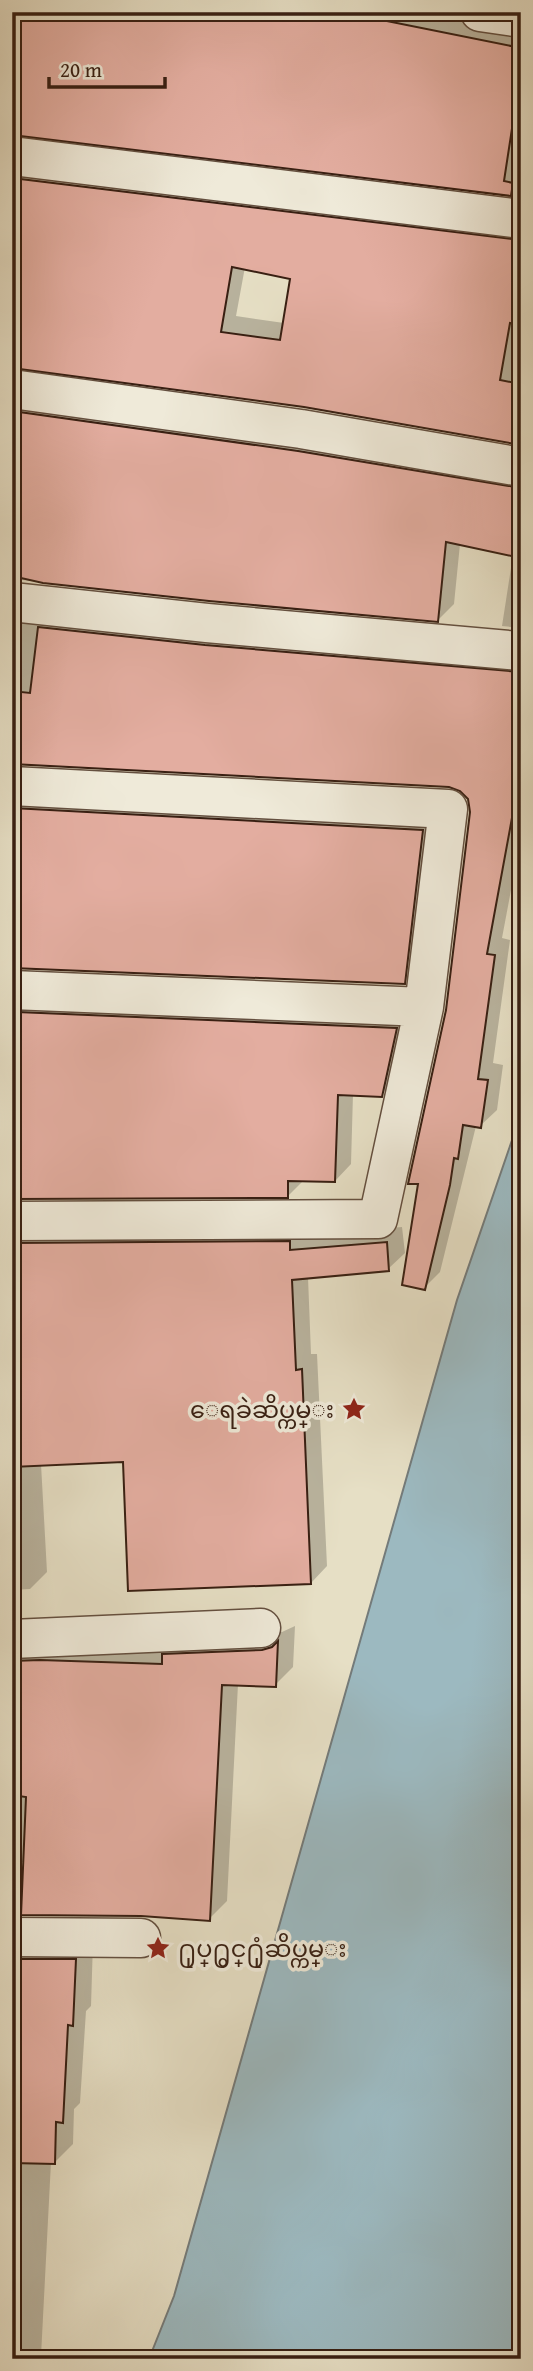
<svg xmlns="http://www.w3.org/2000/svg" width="533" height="2371" viewBox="0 0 533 2371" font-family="'Gentium Book Plus','Noto Sans Myanmar',serif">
	<rect width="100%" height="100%" fill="#e6dfc5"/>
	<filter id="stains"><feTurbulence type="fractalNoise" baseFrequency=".00286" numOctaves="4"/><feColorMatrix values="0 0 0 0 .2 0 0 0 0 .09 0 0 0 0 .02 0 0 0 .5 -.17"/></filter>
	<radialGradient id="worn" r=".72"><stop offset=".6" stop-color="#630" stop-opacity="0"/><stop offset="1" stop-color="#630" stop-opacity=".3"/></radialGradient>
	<path fill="#9cb9c0" stroke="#747b7a" stroke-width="2" d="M 521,1114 L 521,2359 L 149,2359 L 174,2296 L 457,1300 Z"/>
	<path fill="#0003" fill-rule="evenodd" d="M 12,12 L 457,12 L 456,15 L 521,29 L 521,154 L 519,166 L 521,166 L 521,195 L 15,133 Z
		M 12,154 L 521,223 L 521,333 L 515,363 L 521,364 L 521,443 L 304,406 L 12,366 ZM 245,267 L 292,278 L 284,323 L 236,316 Z
		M 12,387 L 521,471 L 521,628 L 502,626 L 513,555 L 460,544 L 454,604 L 438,620 L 12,579 Z
		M 12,600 L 521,656 L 521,837 L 502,938 L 510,940 L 493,1063 L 503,1065 L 497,1110 L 480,1126 L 476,1126 L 440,1272 L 424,1288 L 447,1010 L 471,812 L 470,800 L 462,790 L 450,785 L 12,763 Z
		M 12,784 L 439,814 L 420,966 L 404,983 L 12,966 Z
		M 12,988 L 412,1012 L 398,1078 L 381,1095 L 353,1094 L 351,1164 L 335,1181 L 304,1180 L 288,1196 L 12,1197 Z
		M 12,1219 L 306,1235 L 402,1227 L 405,1253 L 388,1269 L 308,1277 L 311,1354 L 317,1354 L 327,1566 L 311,1583 L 125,1460 L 41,1464 L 47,1572 L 30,1589 L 12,1590 Z
		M 295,1626 L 293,1667 L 275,1685 L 238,1684 L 227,1901 L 209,1919 L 25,1862 L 12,1862 L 12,1640 L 282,1632 Z
		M 12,1933 L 93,1942 L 91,2006 L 86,2011 L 80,2103 L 74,2109 L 73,2144 L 55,2162 L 51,2162 L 41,2356 L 71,2356 L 71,2359 L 12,2359 Z"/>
	<path fill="#e3ada0" stroke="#381f12" stroke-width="2" fill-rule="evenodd" d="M 12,12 L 342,12 L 521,48 L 521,124 L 513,122 L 504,181 L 513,183 L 511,196 L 12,135 Z
		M 12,178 L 521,240 L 521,325 L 510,323 L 500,380 L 521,384 L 521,445 L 304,407 L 12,368 ZM 232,267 L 290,279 L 280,340 L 221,332 Z
		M 12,411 L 298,451 L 521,488 L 521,558 L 446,542 L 438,622 L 209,601 L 43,583 L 12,576 Z
		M 38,627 L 205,645 L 521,672 L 521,797 L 516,796 L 487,954 L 495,955 L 478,1079 L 488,1080 L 481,1128 L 463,1125 L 458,1159 L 454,1158 L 450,1185 L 425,1290 L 402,1285 L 418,1184 L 408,1184 L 446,1010 L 470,812 L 468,799 L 460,791 L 449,787 L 12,764 L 12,691 L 30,693 Z
		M 12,808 L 423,830 L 405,984 L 12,968 Z
		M 17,1012 L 397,1028 L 382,1097 L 338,1095 L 335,1182 L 288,1181 L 288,1198 L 14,1199 L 14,1092 Z
		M 290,1241 L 290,1250 L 387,1242 L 389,1271 L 292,1280 L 296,1370 L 302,1369 L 311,1584 L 128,1591 L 123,1462 L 12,1467 L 12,1243 Z
		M 278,1641 L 276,1687 L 222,1685 L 210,1921 L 141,1916 L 21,1915 L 26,1797 L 12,1795 L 12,1661 L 40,1660 L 162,1664 L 162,1654 L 262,1650 L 272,1647 Z
		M 12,1959 L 76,1959 L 73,2026 L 68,2025 L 63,2123 L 56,2122 L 55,2164 L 12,2163 Z"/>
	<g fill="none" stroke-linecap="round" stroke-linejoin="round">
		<g stroke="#644f3f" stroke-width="41">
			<path id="minor" d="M 480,12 L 521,18
				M 12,156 L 521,219
				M 12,389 L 301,429 L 521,467
				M 12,602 L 207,623 L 519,651
				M 12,786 L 448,809 L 424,1007 L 378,1219 L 12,1221
				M 12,990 L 424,1007
				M 12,1639 L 261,1628
				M 12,1937 L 141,1938"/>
		</g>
		<use href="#minor" stroke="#efead9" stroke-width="38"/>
	</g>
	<defs>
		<g id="sight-bare" transform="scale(1.89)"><path d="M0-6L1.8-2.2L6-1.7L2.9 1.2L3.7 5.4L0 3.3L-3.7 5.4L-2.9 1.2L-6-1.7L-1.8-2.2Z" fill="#8f2418" stroke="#efead9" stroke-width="2.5" paint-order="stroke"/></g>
	</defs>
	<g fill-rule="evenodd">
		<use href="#sight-bare" x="354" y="1409"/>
		<use href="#sight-bare" x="158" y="1948"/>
	</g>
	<g text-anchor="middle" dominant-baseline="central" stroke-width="7" stroke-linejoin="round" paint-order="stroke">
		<g font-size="24" fill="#381f12" stroke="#efead9" text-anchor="end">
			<text x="334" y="1409">ေရခဲဆိပ္ကမ္း</text>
			<text x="178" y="1948" text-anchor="start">႐ုပ္႐ွင္႐ုံဆိပ္ကမ္း</text>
		</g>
	</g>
	<rect width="533" height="2371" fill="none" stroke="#e6dfc5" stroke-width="42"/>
	<rect x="14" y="14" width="505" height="2343" fill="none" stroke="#381f12" stroke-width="3.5"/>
	<rect x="21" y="21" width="491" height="2329" fill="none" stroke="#381f12" stroke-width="2"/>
	<path d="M49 77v10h116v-10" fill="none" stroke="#381f12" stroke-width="3.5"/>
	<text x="60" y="77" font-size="21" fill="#381f12" stroke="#efead9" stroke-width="5" paint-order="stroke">20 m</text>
	<rect width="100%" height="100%" filter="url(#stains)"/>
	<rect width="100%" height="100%" fill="url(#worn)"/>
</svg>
